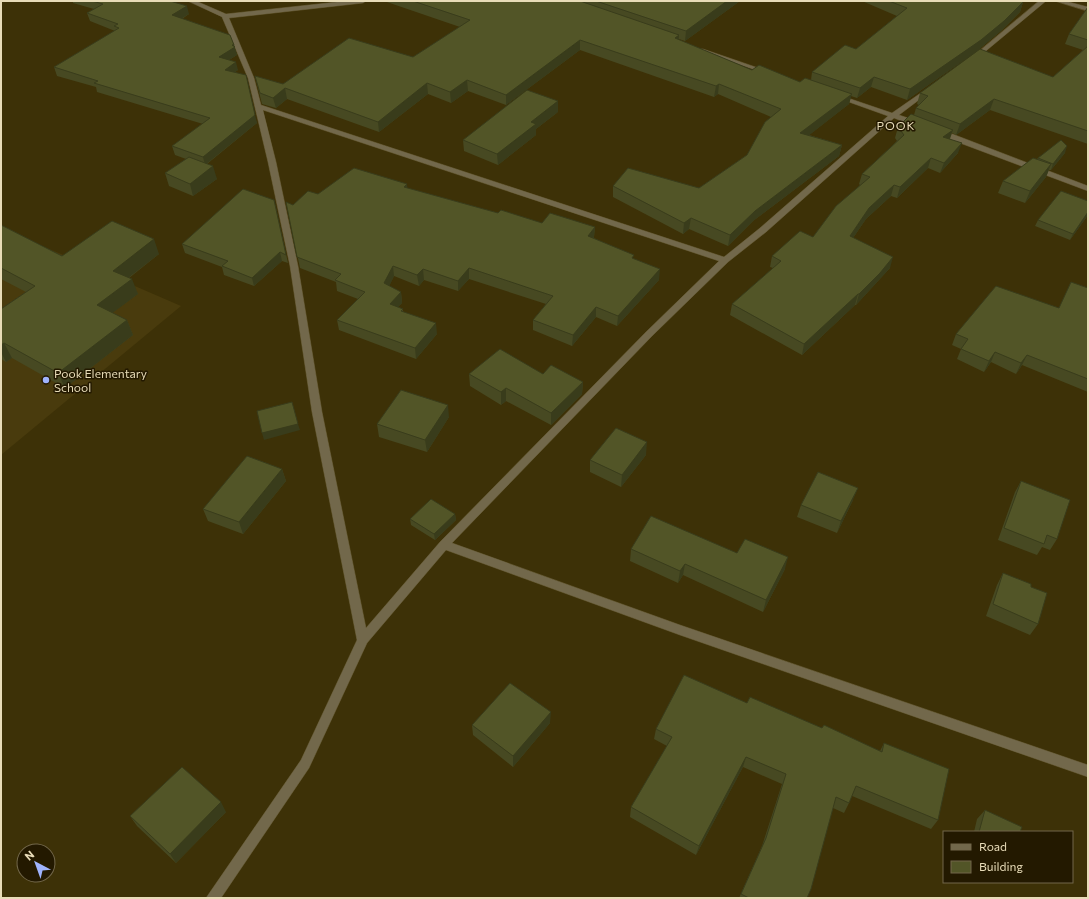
<svg xmlns="http://www.w3.org/2000/svg" width="1089" height="899" viewBox="0 0 1089 899" font-family="Commissioner,sans-serif">
	<rect width="100%" height="100%" fill="#3d3107"/>
	<path fill="#493b0d" d="M 1,228 L 181,306 L 1,455 Z"/>
	<g fill="none" stroke-linecap="round" stroke-linejoin="round">
		<g stroke="#5c5027" stroke-width="1">
			<path id="minor" d="M 188,1 L 196,1 L 226,14 L 346,1 L 366,1 L 363,3 L 229,18 L 254,78 L 261,105 L 724,257 L 760,228 L 888,116 L 835,97 L 835,95 L 839,95 L 892,113 L 928,88 L 932,88 L 932,90 L 899,115 L 920,122 L 920,126 L 914,126 L 894,118 L 766,232 L 728,262 L 652,336 L 452,543 L 680,625 L 1088,765 L 1088,777 L 680,635 L 446,550 L 367,643 L 309,768 L 221,898 L 206,898 L 301,760 L 357,640 L 312,412 L 290,266 L 268,162 L 248,78 L 222,17 ZM 263,110 L 719,261 L 646,332 L 440,542 L 366,628 L 322,412 L 298,266 L 276,162 Z
				M 1039,1 L 1046,1 L 975,60 L 971,60 L 971,58 Z
				M 1055,1 L 1065,1 L 1088,7 L 1088,11 Z
				M 699,49 L 703,49 L 770,72 L 765,73 L 699,51 Z
				M 936,130 L 942,130 L 1088,186 L 1088,191 L 936,134 Z"/>
		</g>
		<use href="#minor" fill="#72684b" fill-rule="evenodd"/>
	</g>
	<path fill="#474922" d="M 73,1 L 170,1 L 189,14 L 182,19 L 234,45 L 237,55 L 229,60 L 238,70 L 235,72 L 257,123 L 207,164 L 217,179 L 193,196 L 169,186 L 165,173 L 186,159 L 175,155 L 172,146 L 203,124 L 97,92 L 96,87 L 57,76 L 54,67 L 115,31 L 90,21 L 87,13 L 94,9 L 73,3 Z
		M 384,1 L 740,1 L 685,41 L 679,39 L 679,40 L 752,70 L 800,82 L 811,80 L 812,72 L 856,49 L 897,16 L 862,1 L 1020,1 L 1023,2 L 1020,12 L 1001,31 L 977,51 L 907,100 L 871,87 L 857,98 L 851,96 L 849,104 L 809,135 L 842,145 L 839,156 L 753,221 L 728,246 L 689,229 L 683,234 L 613,197 L 613,186 L 699,188 L 747,155 L 771,117 L 718,94 L 714,97 L 580,50 L 506,105 L 468,91 L 451,103 L 428,94 L 379,132 L 287,99 L 276,108 L 262,104 L 255,76 L 283,84 L 413,57 L 460,27 Z
		M 1088,7 L 1088,144 L 990,110 L 956,135 L 952,133 L 950,139 L 958,153 L 940,173 L 928,168 L 897,198 L 891,196 L 866,219 L 853,238 L 890,268 L 856,305 L 855,305 L 802,355 L 730,315 L 732,304 L 773,268 L 770,267 L 772,256 L 813,237 L 860,185 L 859,184 L 862,174 L 897,141 L 895,138 L 898,127 L 914,115 L 916,108 L 919,105 L 917,104 L 920,93 L 1053,77 L 1083,50 L 1065,44 L 1069,34 Z
		M 558,112 L 536,129 L 536,135 L 498,165 L 464,151 L 463,140 Z
		M 1065,153 L 1051,170 L 1049,170 L 1046,177 L 1025,203 L 998,193 L 1003,181 L 1037,159 L 1038,158 Z
		M 407,188 L 498,213 L 542,223 L 595,227 L 594,237 L 594,238 L 634,259 L 659,280 L 617,326 L 596,317 L 572,346 L 533,330 L 533,320 L 546,304 L 469,279 L 458,291 L 424,280 L 419,286 L 394,276 L 389,286 L 401,292 L 402,303 L 398,307 L 403,309 L 403,312 L 437,334 L 416,359 L 339,330 L 337,320 L 358,299 L 337,291 L 336,282 L 300,268 L 286,202 L 293,205 L 318,194 Z
		M 274,200 L 288,263 L 282,261 L 254,286 L 224,275 L 222,267 L 185,253 L 182,244 Z
		M 1088,201 L 1088,215 L 1070,240 L 1035,226 L 1038,220 Z
		M 1,225 L 62,256 L 159,254 L 129,278 L 138,294 L 112,313 L 127,320 L 133,335 L 65,388 L 12,358 L 6,362 L 1,359 L 1,309 L 26,292 L 1,279 Z
		M 1088,288 L 1088,392 L 1022,365 L 1016,374 L 991,362 L 984,372 L 957,359 L 961,349 L 952,345 L 956,334 L 1059,308 Z
		M 469,374 L 543,374 L 583,382 L 582,394 L 551,425 L 506,401 L 501,405 L 470,386 Z
		M 449,417 L 427,452 L 379,437 L 377,424 Z
		M 646,455 L 621,487 L 590,472 L 590,460 Z
		M 282,469 L 286,481 L 243,534 L 208,521 L 203,509 Z
		M 1021,481 L 1057,539 L 1050,550 L 1042,547 L 1037,555 L 998,540 L 1015,492 Z
		M 853,500 L 837,533 L 797,517 L 801,505 Z
		M 455,514 L 456,520 L 435,540 L 411,525 L 410,519 Z
		M 631,549 L 737,553 L 785,569 L 763,612 L 683,575 L 678,583 L 630,561 Z
		M 1003,573 L 1031,587 L 1038,624 L 1030,635 L 986,616 L 997,585 Z
		M 747,703 L 822,728 L 880,751 L 884,743 L 938,820 L 931,829 L 852,796 L 849,803 L 844,813 L 833,808 L 807,898 L 739,898 L 762,846 L 782,784 L 743,767 L 696,855 L 630,817 L 631,807 L 667,746 L 654,739 L 656,729 Z
		M 550,723 L 513,767 L 473,735 L 472,725 Z
		M 985,810 L 1020,832 L 974,832 L 977,819 Z
		M 226,812 L 176,863 L 137,826 L 130,816 Z"/>
	<path fill="#393c1b" d="M 727,1 L 740,1 L 685,41 L 686,31 Z
		M 1023,2 L 1020,12 L 1001,31 L 977,51 L 907,100 L 910,89 Z
		M 187,6 L 189,14 L 174,23 L 172,15 Z
		M 679,35 L 678,46 L 675,38 Z
		M 580,40 L 580,50 L 506,105 L 506,95 Z
		M 232,45 L 234,45 L 237,55 L 221,65 L 219,57 Z
		M 236,62 L 238,70 L 227,78 L 225,70 Z
		M 874,77 L 871,87 L 857,98 L 860,88 Z
		M 467,80 L 468,91 L 451,103 L 450,92 Z
		M 427,83 L 428,94 L 379,132 L 378,122 Z
		M 719,84 L 718,94 L 714,97 L 716,86 Z
		M 285,88 L 287,99 L 276,108 L 273,98 Z
		M 852,94 L 849,104 L 798,144 L 800,133 Z
		M 994,99 L 990,110 L 956,135 L 960,124 Z
		M 558,101 L 558,112 L 536,129 L 536,135 L 498,165 L 497,154 L 531,122 Z
		M 255,115 L 257,123 L 205,165 L 203,157 Z
		M 953,130 L 949,140 L 943,137 Z
		M 962,143 L 958,153 L 940,173 L 944,163 Z
		M 842,145 L 839,156 L 753,221 L 728,246 L 730,235 L 755,211 Z
		M 1067,146 L 1065,153 L 1051,170 L 1053,164 Z
		M 931,158 L 928,168 L 897,198 L 900,187 Z
		M 1051,164 L 1046,177 L 1025,203 L 1030,191 Z
		M 213,166 L 217,179 L 193,196 L 190,184 Z
		M 407,184 L 408,194 L 404,187 Z
		M 894,185 L 891,196 L 866,219 L 847,247 L 850,236 L 869,208 Z
		M 1088,212 L 1088,215 L 1070,240 L 1073,234 Z
		M 691,218 L 689,229 L 683,234 L 684,223 Z
		M 595,227 L 594,237 L 587,247 L 588,236 Z
		M 154,239 L 159,254 L 119,285 L 113,271 Z
		M 280,252 L 282,261 L 254,286 L 252,278 Z
		M 893,257 L 890,268 L 856,305 L 859,294 Z
		M 393,266 L 394,276 L 386,293 L 384,283 Z
		M 469,268 L 469,279 L 458,291 L 458,281 Z
		M 423,269 L 424,280 L 419,286 L 417,275 Z
		M 660,269 L 659,280 L 617,326 L 618,316 Z
		M 132,279 L 138,294 L 103,320 L 97,305 Z
		M 401,292 L 402,303 L 391,315 L 390,304 Z
		M 858,294 L 855,305 L 802,355 L 804,344 Z
		M 596,307 L 596,317 L 572,346 L 573,335 Z
		M 127,320 L 133,335 L 65,388 L 58,373 Z
		M 436,323 L 437,334 L 416,359 L 415,348 Z
		M 4,343 L 12,358 L 6,362 L 1,352 L 1,345 Z
		M 995,352 L 991,362 L 984,372 L 989,361 Z
		M 1027,355 L 1022,365 L 1016,374 L 1021,363 Z
		M 583,382 L 582,394 L 551,425 L 551,413 Z
		M 506,388 L 506,401 L 501,405 L 501,392 Z
		M 448,405 L 449,417 L 427,452 L 425,440 Z
		M 298,424 L 300,430 L 264,440 L 262,433 Z
		M 647,442 L 646,455 L 621,487 L 622,475 Z
		M 282,469 L 286,481 L 243,534 L 239,522 Z
		M 858,488 L 853,500 L 837,533 L 841,521 Z
		M 455,514 L 456,520 L 435,540 L 434,534 Z
		M 788,557 L 785,569 L 763,612 L 766,600 Z
		M 685,564 L 683,575 L 678,583 L 680,571 Z
		M 551,712 L 550,723 L 513,767 L 513,756 Z
		M 746,757 L 743,767 L 696,855 L 699,846 Z
		M 221,802 L 226,812 L 176,863 L 170,854 Z"/>
	<path fill="#525527" stroke="#393c1b" d="M 92,1 L 170,1 L 187,6 L 172,15 L 230,35 L 234,45 L 232,45 L 235,47 L 219,57 L 236,62 L 225,70 L 246,75 L 255,115 L 203,157 L 172,146 L 210,118 L 94,83 L 98,81 L 54,67 L 119,28 L 114,26 L 118,24 L 87,13 L 103,4 Z
		M 413,1 L 580,1 L 679,35 L 675,38 L 752,70 L 759,65 L 800,82 L 805,78 L 852,94 L 800,133 L 842,145 L 755,211 L 730,235 L 691,218 L 684,223 L 613,186 L 628,168 L 699,188 L 747,155 L 765,122 L 781,109 L 719,84 L 716,86 L 580,40 L 506,95 L 467,80 L 450,92 L 427,83 L 378,122 L 285,88 L 273,98 L 260,93 L 255,76 L 283,84 L 349,38 L 413,57 L 470,20 Z
		M 596,1 L 727,1 L 686,31 Z
		M 889,1 L 1020,1 L 1023,2 L 1004,21 L 981,40 L 910,89 L 874,77 L 860,88 L 812,72 L 845,45 L 856,49 L 907,8 Z
		M 1088,7 L 1088,40 L 1069,34 Z
		M 1088,46 L 1088,131 L 994,99 L 960,124 L 916,108 L 928,96 L 920,93 L 980,49 L 1053,77 Z
		M 527,90 L 558,101 L 531,122 L 536,124 L 497,154 L 463,140 Z
		M 911,114 L 953,130 L 943,137 L 962,143 L 944,163 L 931,158 L 900,187 L 894,185 L 869,208 L 850,236 L 893,257 L 880,273 L 859,294 L 858,294 L 804,344 L 732,304 L 781,261 L 772,256 L 800,231 L 813,237 L 836,206 L 870,177 L 862,174 L 904,135 L 898,127 Z
		M 1061,140 L 1067,146 L 1053,164 L 1038,158 Z
		M 189,157 L 213,166 L 190,184 L 165,173 Z
		M 1033,158 L 1051,164 L 1030,191 L 1003,181 Z
		M 354,168 L 407,184 L 404,187 L 498,213 L 501,210 L 542,223 L 550,213 L 595,227 L 588,236 L 634,255 L 632,258 L 660,269 L 618,316 L 596,307 L 573,335 L 533,320 L 553,296 L 469,268 L 458,281 L 423,269 L 417,275 L 393,266 L 384,283 L 401,292 L 390,304 L 403,309 L 401,311 L 436,323 L 415,348 L 337,320 L 365,292 L 335,280 L 341,274 L 297,257 L 286,202 L 293,205 L 308,191 L 318,194 Z
		M 243,189 L 274,200 L 286,255 L 280,252 L 252,278 L 222,266 L 228,261 L 182,244 Z
		M 1061,191 L 1088,201 L 1088,212 L 1073,234 L 1038,220 Z
		M 112,221 L 154,239 L 113,271 L 132,279 L 97,305 L 127,320 L 58,373 L 4,343 L 1,345 L 1,309 L 35,286 L 1,268 L 1,225 L 62,256 Z
		M 1071,282 L 1088,288 L 1088,379 L 1027,355 L 1021,363 L 995,352 L 989,361 L 961,349 L 968,339 L 956,334 L 996,286 L 1059,308 Z
		M 500,349 L 543,374 L 551,365 L 583,382 L 551,413 L 506,388 L 501,392 L 469,374 Z
		M 401,390 L 448,405 L 425,440 L 377,424 Z
		M 292,402 L 298,424 L 262,433 L 257,411 Z
		M 616,428 L 647,442 L 622,475 L 590,460 Z
		M 247,456 L 282,469 L 239,522 L 203,509 Z
		M 818,472 L 858,488 L 841,521 L 801,505 Z
		M 1021,481 L 1070,500 L 1057,539 L 1047,535 L 1044,544 L 1004,528 Z
		M 431,499 L 455,514 L 434,534 L 410,519 Z
		M 651,516 L 737,553 L 745,539 L 788,557 L 766,600 L 685,564 L 680,571 L 631,549 Z
		M 1003,573 L 1031,584 L 1031,587 L 1047,593 L 1038,624 L 993,604 Z
		M 684,675 L 747,703 L 750,697 L 822,728 L 824,725 L 882,752 L 884,743 L 949,769 L 938,820 L 856,786 L 849,803 L 836,797 L 811,889 L 807,898 L 749,898 L 741,894 L 766,838 L 786,774 L 746,757 L 699,846 L 631,807 L 672,737 L 656,729 Z
		M 510,683 L 551,712 L 513,756 L 472,725 Z
		M 182,767 L 221,802 L 170,854 L 130,816 Z
		M 985,810 L 1022,827 L 1020,832 L 979,832 Z"/>
	<circle fill="#9fb3fd" stroke="#231900" stroke-width="1.5" cx="46" cy="380" r="4"/>
	<g text-anchor="middle" dominant-baseline="central" stroke-width="3" stroke-linejoin="round" paint-order="stroke">
		<g font-size="12" letter-spacing="1" fill="#e8dcb8" stroke="#231900">
			<text x="896" y="125">POOK</text>
		</g>
		<g font-size="12" fill="#e8dcb8" stroke="#231900" text-anchor="start">
			<text x="54" y="373">Pook Elementary<tspan x="54" dy="14">School</tspan></text>
		</g>
	</g>
	<rect width="1089" height="899" fill="none" stroke="#e8dcb8" stroke-width="4"/>
	<rect x="943" y="831" width="130" height="52" fill="#231900" stroke="#72674a"/>
	<rect x="951" y="844" width="20" height="6" fill="#72684b" stroke="#72674a"/>
	<text x="979" y="851" font-size="12" fill="#e8dcb8">Road</text>
	<rect x="951" y="861" width="20" height="12" fill="#525527" stroke="#72674a"/>
	<text x="979" y="871" font-size="12" fill="#e8dcb8">Building</text>
	<g transform="translate(36 863) rotate(319)"><circle r="19" fill="#231900" stroke="#72674a"/>
	<path d="M0-3L7 15L0 10L-7 15Z" fill="#9fb3fd"/>
	<text y="-6" font-size="11" font-weight="bold" text-anchor="middle" fill="#e8dcb8">N</text>
	</g>
</svg>
